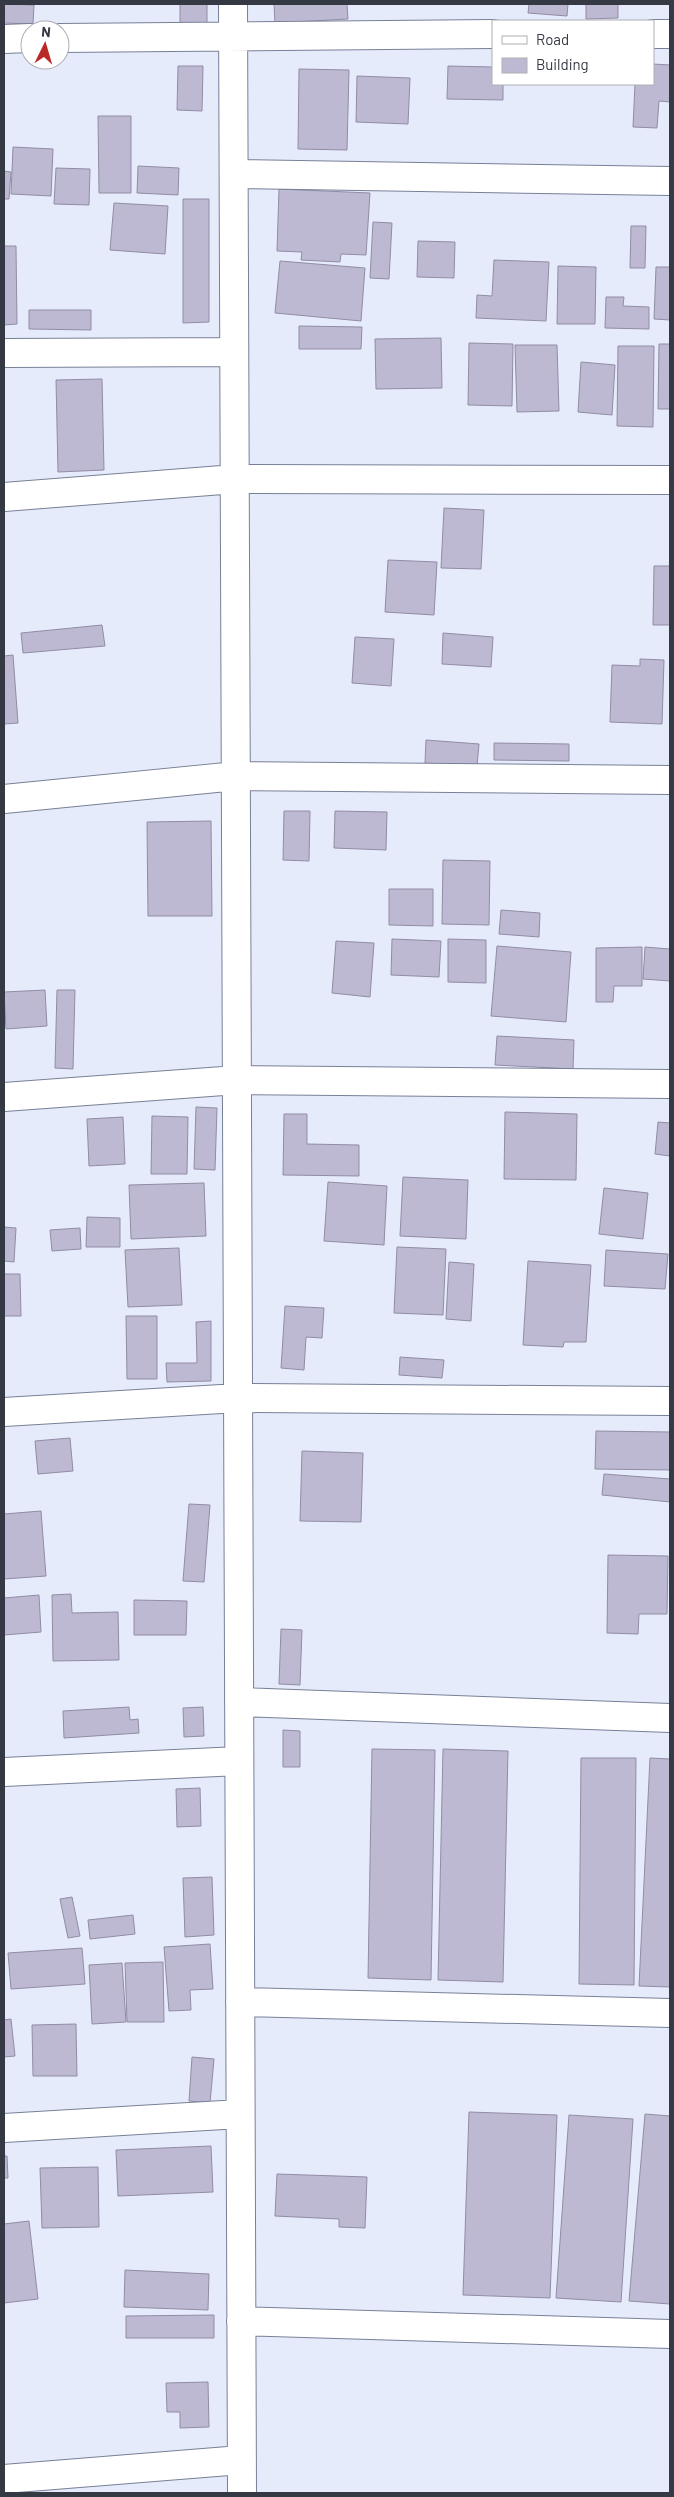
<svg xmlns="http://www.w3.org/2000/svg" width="674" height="2497" viewBox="0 0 674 2497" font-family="Barlow,sans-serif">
	<rect width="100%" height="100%" fill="#e6ebfb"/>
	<path fill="#beb9d3" stroke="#918ca5" d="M 4,4 L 34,5 L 33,24 L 4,23 Z
		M 180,4 L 207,4 L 207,24 L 180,24 Z
		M 274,4 L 347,4 L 348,19 L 275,23 Z
		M 529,4 L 568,4 L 567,16 L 528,13 Z
		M 586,4 L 618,4 L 618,18 L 586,19 Z
		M 653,64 L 670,65 L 670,102 L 659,101 L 657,128 L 633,127 L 635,84 L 653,84 Z
		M 178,66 L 203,66 L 202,111 L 177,110 Z
		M 448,66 L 493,67 L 493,84 L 503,84 L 503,100 L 447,99 Z
		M 299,69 L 349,70 L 347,150 L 298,149 Z
		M 357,76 L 410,78 L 408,124 L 356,122 Z
		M 98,116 L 131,116 L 131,193 L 99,193 Z
		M 13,147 L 53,149 L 51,196 L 11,194 Z
		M 138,166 L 179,168 L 178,195 L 137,193 Z
		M 56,168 L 90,169 L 89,205 L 54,204 Z
		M 4,171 L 11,172 L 9,199 L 4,199 Z
		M 279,189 L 370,193 L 366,255 L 341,254 L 340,262 L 301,260 L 302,252 L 277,251 Z
		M 183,199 L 209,199 L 209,322 L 183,323 Z
		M 114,203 L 168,206 L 165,254 L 110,250 Z
		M 373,222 L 392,223 L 389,279 L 370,278 Z
		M 631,226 L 646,226 L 645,268 L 630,268 Z
		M 418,241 L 455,242 L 454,278 L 417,277 Z
		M 4,246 L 16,246 L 17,324 L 4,325 Z
		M 494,260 L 549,262 L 546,321 L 476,318 L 477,295 L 492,296 Z
		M 280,261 L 365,268 L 361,321 L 275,313 Z
		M 558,266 L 596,267 L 595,324 L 557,324 Z
		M 656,267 L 670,267 L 670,320 L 654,319 Z
		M 606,297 L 624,297 L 623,306 L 649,307 L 649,329 L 605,328 Z
		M 29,310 L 91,310 L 91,330 L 29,329 Z
		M 299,326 L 362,327 L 361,349 L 299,349 Z
		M 441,338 L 442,388 L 376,389 L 375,339 Z
		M 469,343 L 513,344 L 512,406 L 468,405 Z
		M 659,344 L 670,344 L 670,409 L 658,409 Z
		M 515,345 L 557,345 L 559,411 L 517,412 Z
		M 618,346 L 654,346 L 653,427 L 617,426 Z
		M 581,362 L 615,365 L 612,415 L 578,412 Z
		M 102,379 L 104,470 L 58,472 L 56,380 Z
		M 444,508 L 484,510 L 481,569 L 441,568 Z
		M 388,560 L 437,562 L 434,615 L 385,612 Z
		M 654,566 L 670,566 L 670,625 L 653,625 Z
		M 102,625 L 105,646 L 23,653 L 21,633 Z
		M 443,633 L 493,637 L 491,667 L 442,664 Z
		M 355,637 L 394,639 L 391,686 L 352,683 Z
		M 13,655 L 18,723 L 4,724 L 4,656 Z
		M 640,659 L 664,660 L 662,724 L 610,722 L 612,665 L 640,666 Z
		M 426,740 L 479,744 L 477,766 L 425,763 Z
		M 494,743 L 569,744 L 569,761 L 494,760 Z
		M 284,811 L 310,811 L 309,861 L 283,860 Z
		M 335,811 L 387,812 L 386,850 L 334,848 Z
		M 211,821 L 212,916 L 148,916 L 147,822 Z
		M 443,860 L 490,861 L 489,925 L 442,924 Z
		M 389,889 L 433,889 L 433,926 L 389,925 Z
		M 501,910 L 540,913 L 539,937 L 499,934 Z
		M 392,939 L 441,941 L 439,977 L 391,975 Z
		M 448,939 L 486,940 L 486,983 L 448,982 Z
		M 336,941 L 374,943 L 370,997 L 332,993 Z
		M 497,946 L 571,952 L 566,1022 L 491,1016 Z
		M 642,947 L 642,986 L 614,986 L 613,1002 L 596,1002 L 596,948 Z
		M 645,947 L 670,949 L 670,981 L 643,979 Z
		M 45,990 L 47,1026 L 6,1029 L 4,992 Z
		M 57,990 L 75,990 L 73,1069 L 55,1068 Z
		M 497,1036 L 574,1040 L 573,1069 L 495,1065 Z
		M 196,1107 L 217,1108 L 215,1170 L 194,1169 Z
		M 505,1112 L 577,1114 L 576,1180 L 504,1179 Z
		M 284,1114 L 307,1114 L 307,1144 L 359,1145 L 359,1176 L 283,1175 Z
		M 152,1116 L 188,1117 L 187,1174 L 151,1174 Z
		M 123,1117 L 125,1164 L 89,1166 L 87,1119 Z
		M 658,1122 L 670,1123 L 670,1156 L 655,1154 Z
		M 403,1177 L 468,1180 L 466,1239 L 400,1236 Z
		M 328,1182 L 387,1186 L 384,1245 L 324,1241 Z
		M 204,1183 L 206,1236 L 131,1239 L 129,1185 Z
		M 604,1188 L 648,1193 L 643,1239 L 599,1234 Z
		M 87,1217 L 120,1218 L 120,1247 L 86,1247 Z
		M 4,1227 L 16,1228 L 14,1262 L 4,1261 Z
		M 80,1228 L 81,1249 L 52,1251 L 50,1230 Z
		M 397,1247 L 446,1249 L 443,1315 L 394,1313 Z
		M 179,1248 L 182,1305 L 128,1307 L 125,1250 Z
		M 606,1250 L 668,1254 L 665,1289 L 604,1286 Z
		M 528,1261 L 591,1265 L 586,1342 L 564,1342 L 563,1347 L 523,1345 Z
		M 449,1262 L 474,1264 L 471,1321 L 446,1319 Z
		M 4,1274 L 20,1274 L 21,1316 L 4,1316 Z
		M 285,1306 L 324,1308 L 322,1338 L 306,1337 L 304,1370 L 281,1368 Z
		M 126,1316 L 157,1316 L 157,1379 L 127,1379 Z
		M 211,1321 L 211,1381 L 167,1382 L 166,1363 L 197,1363 L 196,1322 Z
		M 400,1357 L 444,1360 L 442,1378 L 399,1375 Z
		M 596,1431 L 670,1432 L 670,1470 L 595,1469 Z
		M 70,1438 L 73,1471 L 38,1474 L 35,1441 Z
		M 302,1451 L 363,1453 L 361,1522 L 300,1521 Z
		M 604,1474 L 670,1479 L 670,1502 L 602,1495 Z
		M 189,1504 L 210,1505 L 204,1582 L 183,1581 Z
		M 41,1511 L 46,1576 L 4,1579 L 4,1514 Z
		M 608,1555 L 668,1556 L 667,1614 L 639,1614 L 638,1634 L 607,1633 Z
		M 71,1594 L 72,1613 L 118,1612 L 119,1660 L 53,1661 L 52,1595 Z
		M 39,1595 L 41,1632 L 4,1635 L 4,1598 Z
		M 134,1600 L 187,1601 L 186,1635 L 134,1635 Z
		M 281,1629 L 302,1630 L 300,1685 L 279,1684 Z
		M 129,1707 L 130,1720 L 138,1719 L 139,1733 L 64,1738 L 63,1711 Z
		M 203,1707 L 204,1736 L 184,1737 L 183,1708 Z
		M 283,1730 L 300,1731 L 300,1767 L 283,1767 Z
		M 372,1749 L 435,1750 L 431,1980 L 368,1978 Z
		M 443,1749 L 508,1751 L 503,1982 L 438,1980 Z
		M 581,1758 L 636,1758 L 634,1985 L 579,1984 Z
		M 650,1758 L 670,1759 L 670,1987 L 639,1986 Z
		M 200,1788 L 201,1826 L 177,1827 L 176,1789 Z
		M 212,1877 L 214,1935 L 185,1937 L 183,1878 Z
		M 72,1897 L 80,1936 L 68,1938 L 60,1899 Z
		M 133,1915 L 135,1934 L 90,1939 L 88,1920 Z
		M 210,1944 L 213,1989 L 190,1990 L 191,2010 L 169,2011 L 164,1947 Z
		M 82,1948 L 85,1984 L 11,1989 L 8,1953 Z
		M 163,1962 L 164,2022 L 127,2022 L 125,1963 Z
		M 122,1963 L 126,2022 L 92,2024 L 89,1965 Z
		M 11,2019 L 15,2056 L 4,2057 L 4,2020 Z
		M 76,2024 L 77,2076 L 33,2076 L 32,2025 Z
		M 192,2057 L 214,2059 L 210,2103 L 189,2101 Z
		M 469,2112 L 557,2115 L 550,2298 L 463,2295 Z
		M 645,2114 L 670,2116 L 670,2304 L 629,2301 Z
		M 569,2115 L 633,2119 L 621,2302 L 556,2298 Z
		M 211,2146 L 213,2192 L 118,2196 L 116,2150 Z
		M 4,2156 L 7,2156 L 8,2178 L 4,2178 Z
		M 98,2167 L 99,2227 L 42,2228 L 40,2168 Z
		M 277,2174 L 367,2177 L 365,2228 L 339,2227 L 339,2219 L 275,2216 Z
		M 29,2221 L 38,2299 L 4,2303 L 4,2224 Z
		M 125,2270 L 209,2274 L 208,2310 L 124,2307 Z
		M 214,2315 L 214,2338 L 126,2338 L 126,2316 Z
		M 208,2382 L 209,2427 L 180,2428 L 180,2412 L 167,2412 L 166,2383 Z"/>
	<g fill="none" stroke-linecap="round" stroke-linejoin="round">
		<g stroke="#788097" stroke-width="30">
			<path id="minor" d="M 233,4 L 242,2493
				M 653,34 L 670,34
				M 60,38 L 493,34
				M 4,39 L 30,38
				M 234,174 L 670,181
				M 4,353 L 234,352
				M 4,497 L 235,479 L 670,480
				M 4,799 L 236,776 L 670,780
				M 4,1097 L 237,1080 L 670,1084
				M 4,1412 L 238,1398 L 670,1401
				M 239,1702 L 670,1718
				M 4,1772 L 239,1761
				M 240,2002 L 670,2013
				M 4,2128 L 240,2114
				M 241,2321 L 670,2334
				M 4,2479 L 241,2460"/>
		</g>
		<use href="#minor" stroke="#fff" stroke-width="28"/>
	</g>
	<rect width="674" height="2497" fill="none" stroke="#353943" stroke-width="10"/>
	<rect x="492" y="20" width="162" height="65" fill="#ffffff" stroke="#aeb0b4"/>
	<rect x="502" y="36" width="25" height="8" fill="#ffffff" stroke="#aeb0b4"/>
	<text x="536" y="45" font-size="15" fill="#353943">Road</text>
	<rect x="502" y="58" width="25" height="15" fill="#beb9d3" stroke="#aeb0b4"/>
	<text x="536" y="70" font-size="15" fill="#353943">Building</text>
	<g transform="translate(45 45) rotate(5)"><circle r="24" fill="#ffffff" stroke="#aeb0b4"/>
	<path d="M0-4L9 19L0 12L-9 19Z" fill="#b92a27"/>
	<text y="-8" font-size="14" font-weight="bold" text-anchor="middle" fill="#353943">N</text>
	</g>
</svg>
